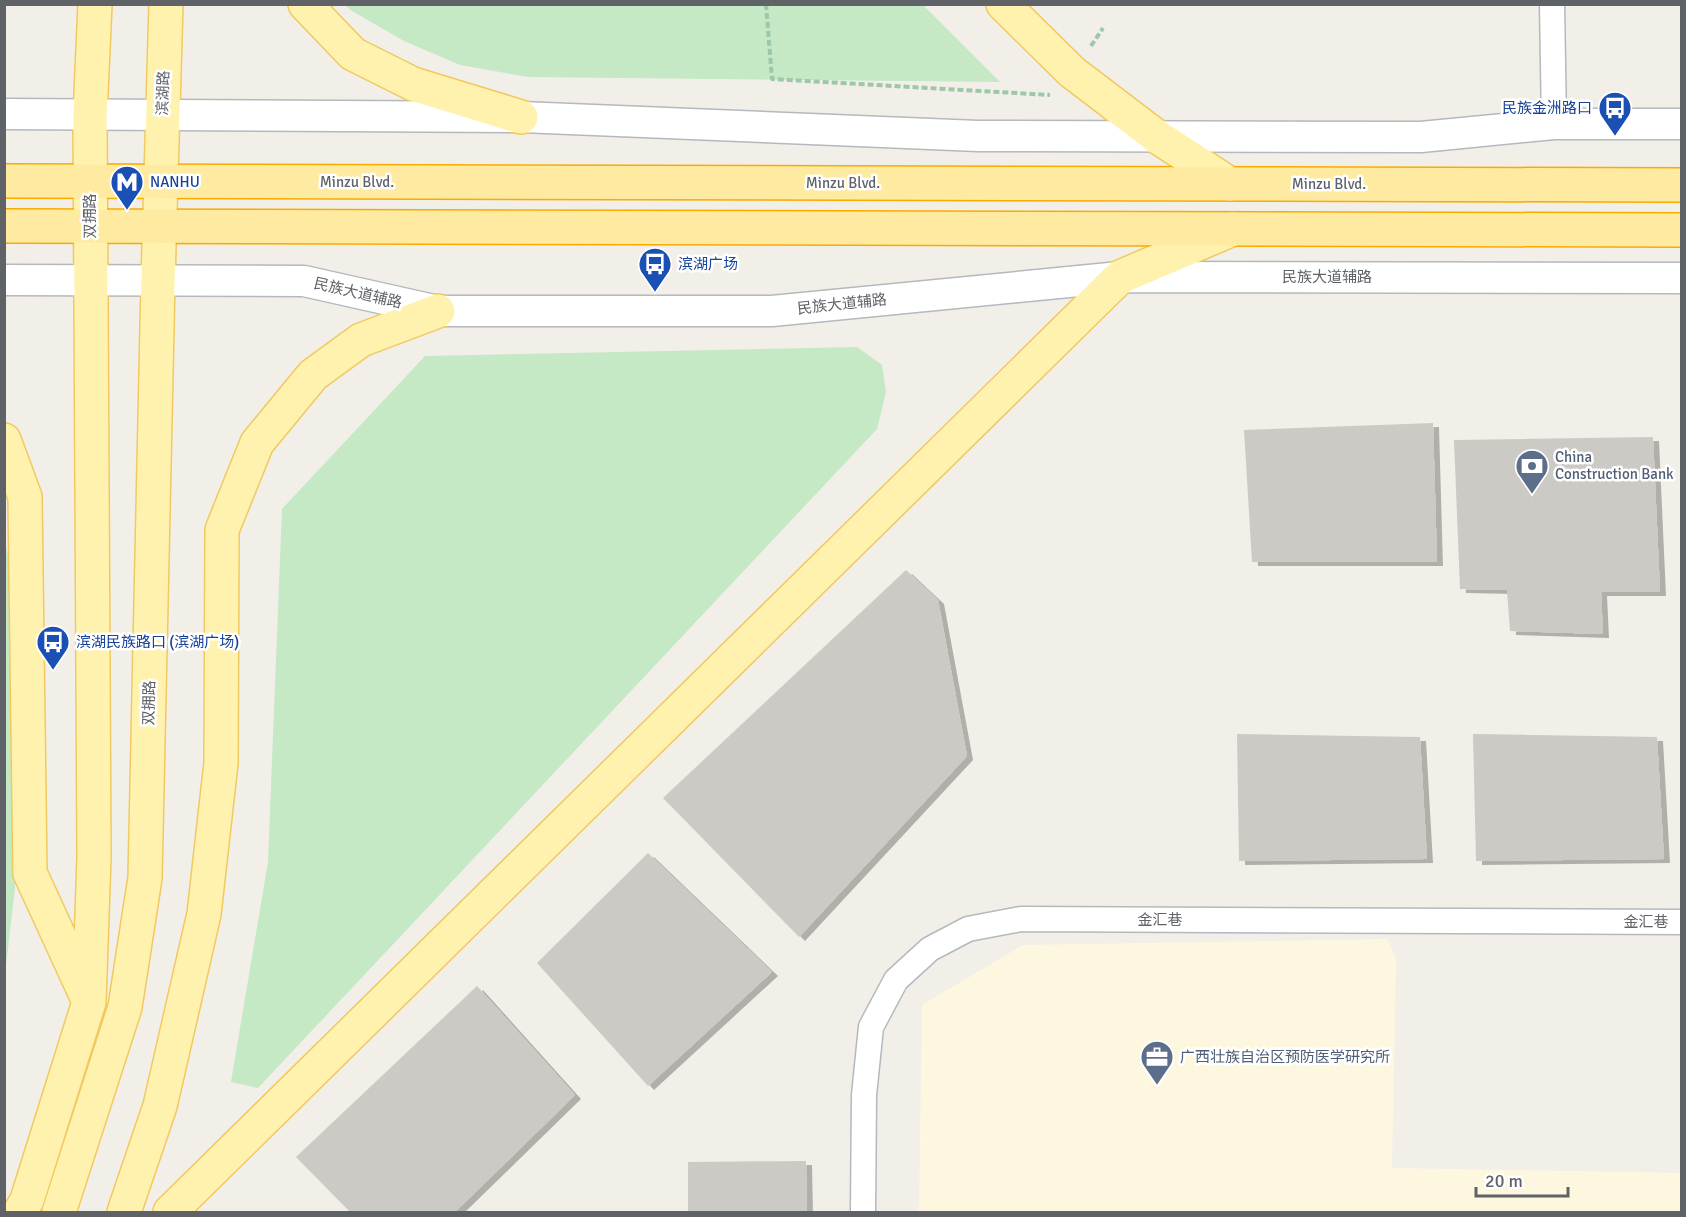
<svg xmlns="http://www.w3.org/2000/svg" width="1686" height="1217" viewBox="0 0 1686 1217" font-family="Signika,'Noto Sans SC',sans-serif">
	<defs>
		<filter id="shadow"><feDropShadow dx="6" dy="4" stdDeviation="0" flood-color="#0004"/></filter>
	</defs>
	<rect width="100%" height="100%" fill="#f1efe8"/>
	<path fill="#fef7e0" d="M 1387,939 L 1396,960 L 1392,1168 L 1681,1173 L 1681,1212 L 919,1212 L 922,1005 L 1023,945 Z"/>
	<path fill="#c5e8c5" d="M 345,5 L 923,5 L 1000,82 L 528,77 L 460,65 L 404,41 L 352,11 Z
		M 857,347 L 882,365 L 886,392 L 877,429 L 258,1088 L 231,1082 L 268,862 L 282,509 L 425,356 Z
		M 5,543 L 20,604 L 19,852 L 5,975 Z"/>
	<path fill="#cccac5" filter="url(#shadow)" d="M 1433,423 L 1437,562 L 1252,562 L 1244,430 Z
		M 1653,437 L 1660,592 L 1601,592 L 1603,634 L 1510,631 L 1507,590 L 1460,589 L 1454,440 Z
		M 906,570 L 938,600 L 967,756 L 799,937 L 663,798 Z
		M 1237,734 L 1420,737 L 1427,859 L 1239,861 Z
		M 1473,734 L 1657,737 L 1664,859 L 1476,861 Z
		M 648,853 L 772,972 L 648,1086 L 537,963 Z
		M 477,986 L 575,1095 L 455,1212 L 350,1212 L 296,1157 Z
		M 806,1161 L 807,1212 L 688,1212 L 688,1162 Z"/>
	<g fill="none" stroke-linecap="round" stroke-linejoin="round">
		<g stroke="#b5b8bc" stroke-width="27">
			<path id="minor" d="M 1552,4 L 1554,124
				M 863,1212 L 864,1095 L 871,1027 L 896,980 L 930,949 L 968,929 L 1021,919 L 1682,922"/>
		</g>
		<g stroke="#b5b8bc" stroke-width="33">
			<path id="tertiary" d="M 4,114 L 521,117 L 978,136 L 1421,137 L 1554,124 L 1682,124
				M 4,280 L 304,281 L 438,311 L 772,311 L 1120,277 L 1682,278"/>
		</g>
		<g stroke="#f2c960" stroke-width="36">
			<path id="primary" d="M 305,4 L 353,54 L 413,84 L 521,117
				M 1003,4 L 1072,72 L 1156,136 L 1230,184
				M 4,440 L 25,497 L 30,873 L 86,995
				M 20,1212 L 27,1200 L 89,1002 L 94,857 L 90,116 L 95,4
				M 59,1212 L 125,1007 L 145,878 L 158,281 L 166,4
				M 124,1212 L 160,1106 L 204,914 L 221,763 L 222,530 L 257,443 L 313,375 L 361,340 L 438,311
				M 170,1212 L 1120,277 L 1233,229"/>
		</g>
		<g stroke="#f9ab00" stroke-width="36">
			<path id="trunk" d="M 4,181 L 1682,185
				M 4,226 L 1682,230"/>
		</g>
		<path stroke="#9cc7a9" stroke-width="4" stroke-dasharray="6 3" stroke-linecap="butt" d="M 766,4 L 772,79 L 1050,95
			M 1091,46 L 1103,28"/>
		<use href="#minor" stroke="#fff" stroke-width="24"/>
		<use href="#tertiary" stroke="#fff" stroke-width="30"/>
		<use href="#primary" stroke="#fff2af" stroke-width="33"/>
		<use href="#trunk" stroke="#feeaa1" stroke-width="33"/>
	</g>
	<defs>
		<g id="bus-pin" transform="scale(1.725)"><path d="M0 17L-7.5 6A9.5 9.5 0 1 1 7.5 6Z" fill="#1a4fb4" stroke="#fff"/><path d="M-5-6H5V4H4V6H2V4H-2V6H-4V4H-5ZM-3.5-4V0h7V-4ZM-3.5 1.2v1.5H-2V1.2ZM2 1.2v1.5H3.5V1.2Z" fill="#fff"/></g>
		<g id="metro-pin" transform="scale(1.725)"><path d="M0 17L-7.5 6A9.5 9.5 0 1 1 7.5 6Z" fill="#1a4fb4" stroke="#fff"/><path d="M-5.5 5V-5H-3L0 0L3-5H5.5V5H3V-.5L0 4L-3-.5V5Z" fill="#fff"/></g>
		<g id="bank-pin" transform="scale(1.725)"><path d="M0 17L-7.5 6A9.5 9.5 0 1 1 7.5 6Z" fill="#5c6f8a" stroke="#fff"/><path d="M-6-4H6V4H-6ZM0-2.3a2.3 2.3 0 1 0 0 4.6a2.3 2.3 0 1 0 0-4.6Z" fill="#fff"/></g>
		<g id="office-pin" transform="scale(1.725)"><path d="M0 17L-7.5 6A9.5 9.5 0 1 1 7.5 6Z" fill="#5c6f8a" stroke="#fff"/><path d="M-6-3h4V-5.5h4V-3h4V5H-6ZM-1-4.5V-3h2v-1.5ZM-6 0V1H6V0Z" fill="#fff"/></g>
	</defs>
	<g fill-rule="evenodd">
		<use href="#bus-pin" x="1615" y="108"/>
		<use href="#metro-pin" x="127" y="182"/>
		<use href="#bus-pin" x="655" y="264"/>
		<use href="#bank-pin" x="1532" y="466"/>
		<use href="#bus-pin" x="53" y="642"/>
		<use href="#office-pin" x="1157" y="1057"/>
	</g>
	<g text-anchor="middle" dominant-baseline="central" stroke-width="5" stroke-linejoin="round" paint-order="stroke">
		<g font-size="15" fill="#5f6368" stroke="#fff">
			<text transform="translate(163 93) rotate(-88)">滨湖路</text>
			<text x="357" y="182">Minzu Blvd.</text>
			<text x="843" y="183">Minzu Blvd.</text>
			<text x="1329" y="184">Minzu Blvd.</text>
			<text transform="translate(90 216) rotate(-90)">双拥路</text>
			<text x="1327" y="277">民族大道辅路</text>
			<text transform="translate(358 293) rotate(13)">民族大道辅路</text>
			<text transform="translate(842 304) rotate(-6)">民族大道辅路</text>
			<text transform="translate(149 703) rotate(-89)">双拥路</text>
			<text x="1160" y="920">金汇巷</text>
			<text x="1646" y="922">金汇巷</text>
		</g>
		<g font-size="15" fill="#164399" stroke="#fff" text-anchor="start">
			<text x="1592" y="108" text-anchor="end">民族金洲路口</text>
			<text x="150" y="182">NANHU</text>
			<text x="678" y="264">滨湖广场</text>
			<text x="76" y="642">滨湖民族路口 (滨湖广场)</text>
		</g>
		<g font-size="15" fill="#4e5e75" stroke="#fff" text-anchor="start">
			<text x="1555" y="457">China<tspan x="1555" dy="17">Construction Bank</tspan></text>
			<text x="1180" y="1057">广西壮族自治区预防医学研究所</text>
		</g>
	</g>
	<rect width="1686" height="1217" fill="none" stroke="#5f6368" stroke-width="12"/>
	<path d="M1476 1187v9h92v-9" fill="none" stroke="#5f6368" stroke-width="3"/>
	<text x="1485" y="1187" font-size="18" fill="#5f6368" stroke="#ffffff" stroke-width="4.5" paint-order="stroke">20 m</text>
</svg>
